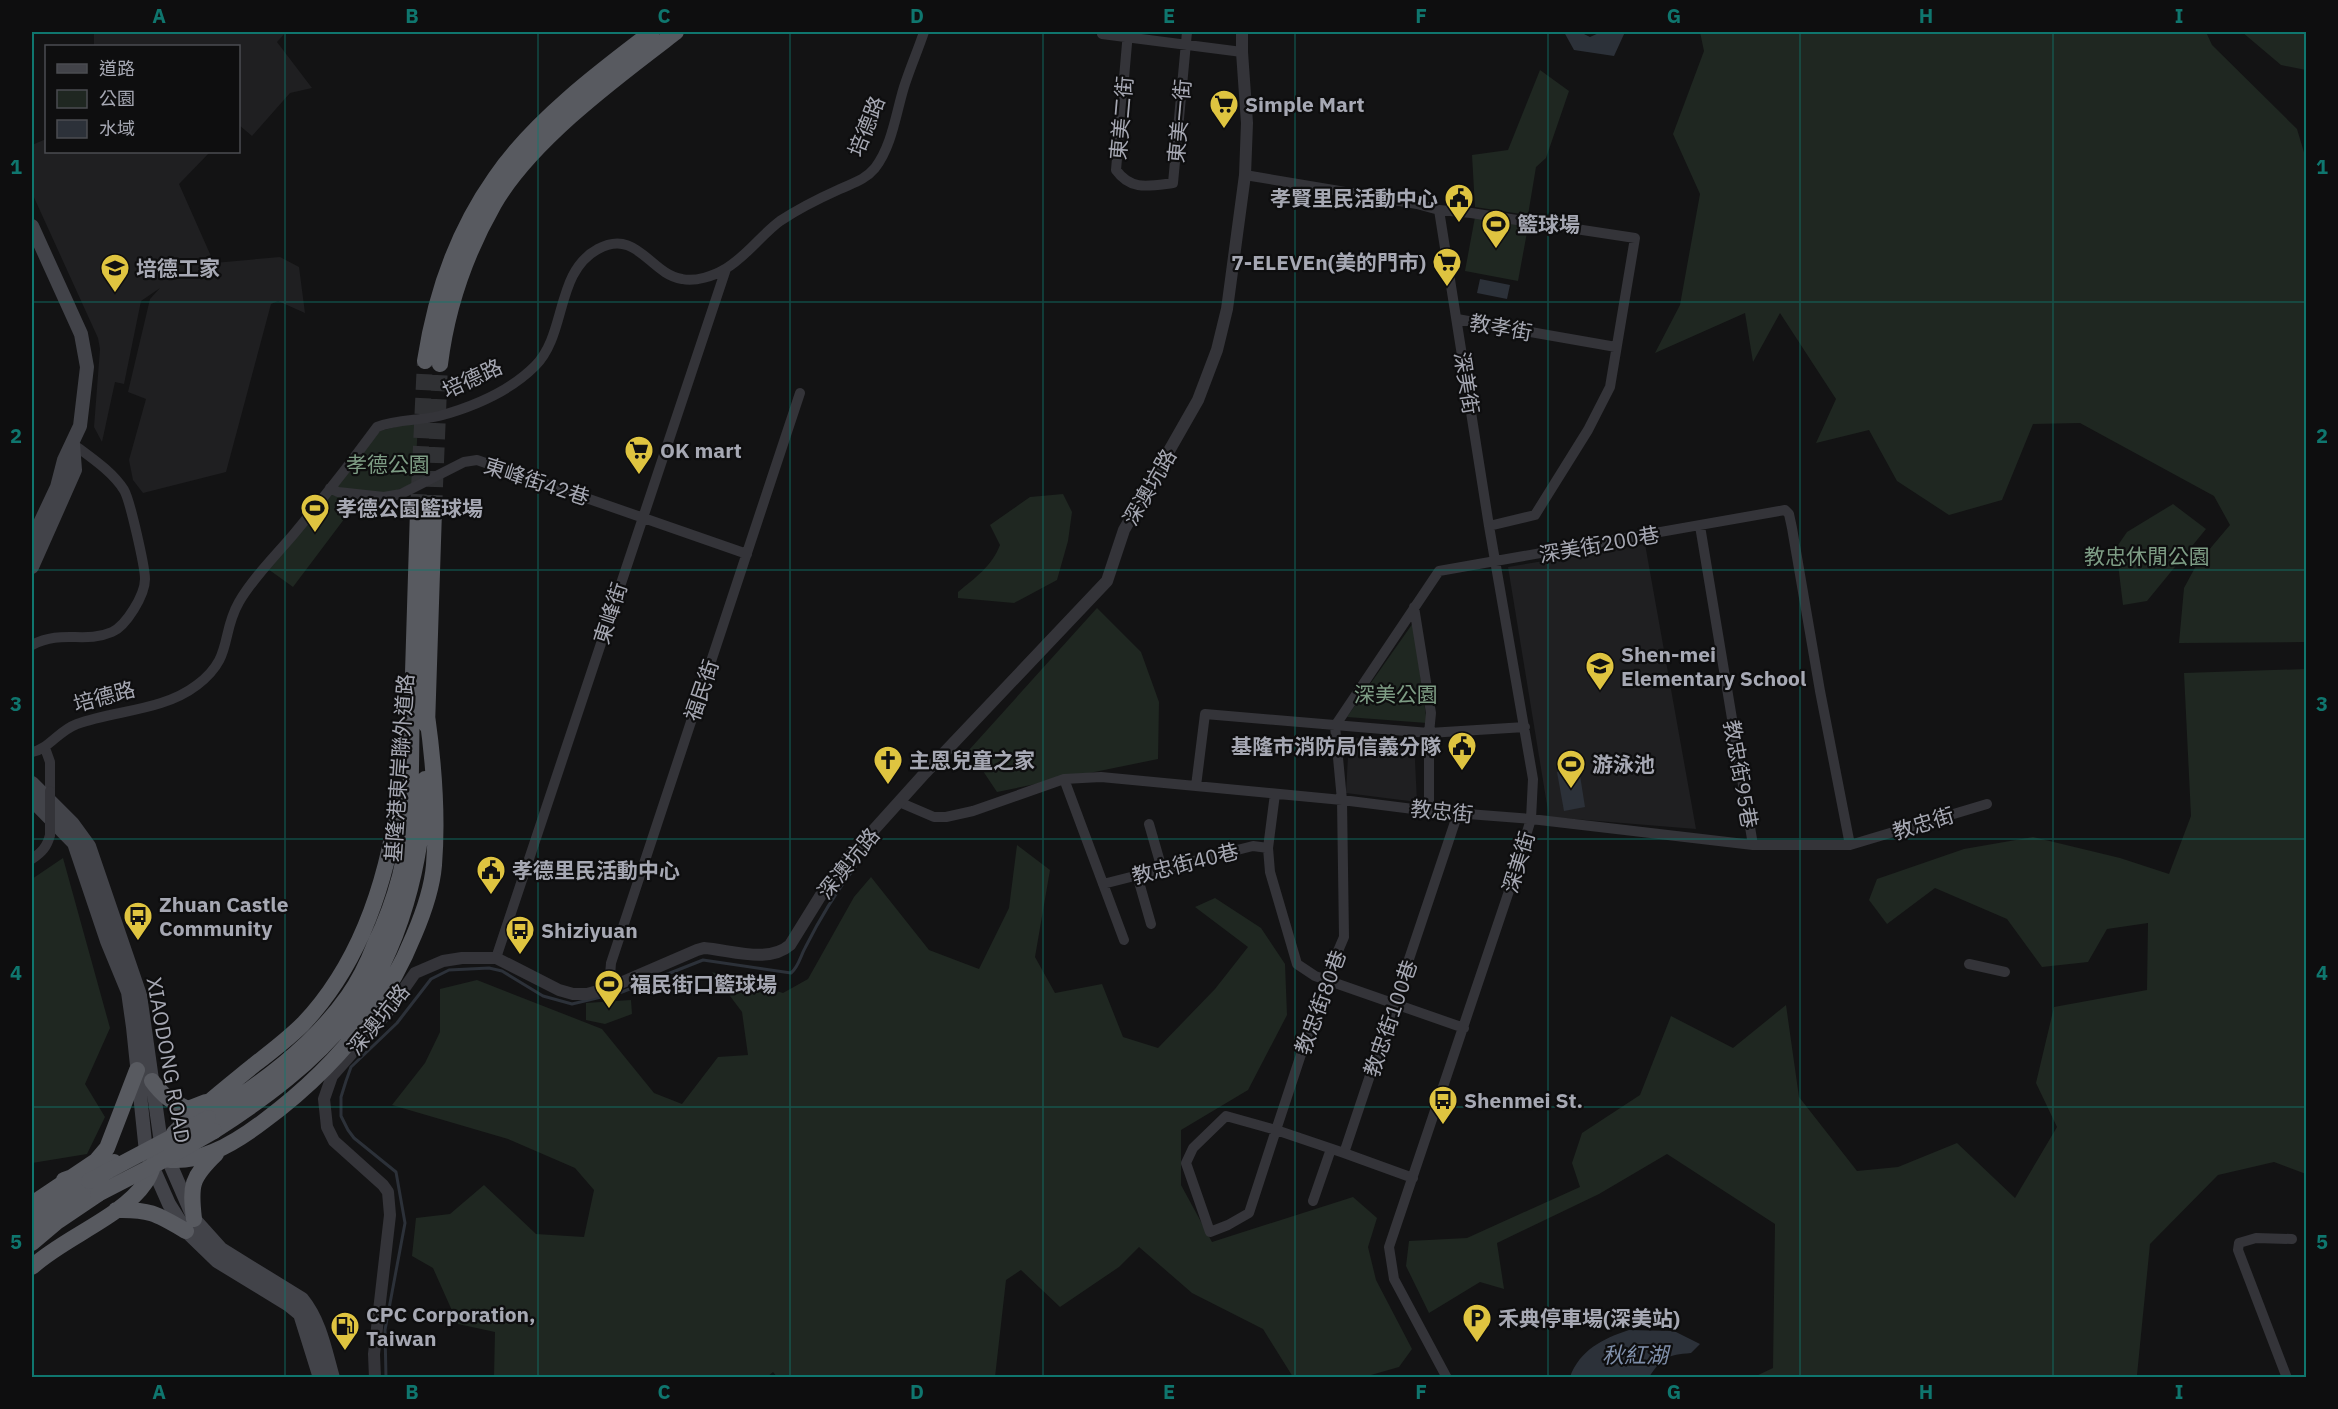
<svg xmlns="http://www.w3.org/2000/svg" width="2338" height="1409" viewBox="0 0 2338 1409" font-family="'IBM Plex Sans','Noto Sans TC',sans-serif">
	<rect width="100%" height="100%" fill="#131314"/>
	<path fill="#1f1f21" d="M 94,32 L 286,32 L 277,42 L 312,88 L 290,93 L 252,136 L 239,125 L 238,46 L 94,46 Z
		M 46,139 L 46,152 L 210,152 L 179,184 L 214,263 L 280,257 L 299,267 L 305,313 L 278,301 L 271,304 L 226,472 L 143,493 L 133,480 L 129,460 L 146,399 L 128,392 L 150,299 L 160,288 L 141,301 L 124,384 L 115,382 L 102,442 L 94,427 L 100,349 L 98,338 L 32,193 L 32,145 Z
		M 1645,544 L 1696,829 L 1549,817 L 1508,567 Z
		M 1349,738 L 1414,740 L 1417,802 L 1346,793 Z"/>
	<path fill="#1f2721" d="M 1700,32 L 2206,32 L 2212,45 L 2297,129 L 2306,159 L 2306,642 L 2179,643 L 2184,588 L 2197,564 L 2230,525 L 2214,496 L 2080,423 L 2033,424 L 2002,500 L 1949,515 L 1897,481 L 1869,430 L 1816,443 L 1836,399 L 1780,313 L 1753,362 L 1745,313 L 1655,353 L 1680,305 L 1700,194 L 1673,134 L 1704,51 Z
		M 2242,32 L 2306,32 L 2306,70 L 2281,65 Z
		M 1540,70 L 1569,91 L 1546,158 L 1536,167 L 1528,215 L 1475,207 L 1472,155 L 1508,150 Z
		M 1475,217 L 1528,227 L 1518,281 L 1465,271 Z
		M 418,421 L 415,482 C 385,499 367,492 335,487 L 376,432 Z
		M 330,494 L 360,498 L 293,587 L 268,569 Z
		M 1063,494 L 1072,512 L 1068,541 L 1057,580 L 1014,603 L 958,598 L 958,592 C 975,578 992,566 1000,545 L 990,525 L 1030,497 Z
		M 2173,504 L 2206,529 L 2147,601 L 2123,605 L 2116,548 L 2127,532 Z
		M 1097,608 L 1141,652 L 1159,702 L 1158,759 L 997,792 L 969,750 Z
		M 1413,623 L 1427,723 L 1347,717 Z
		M 2306,669 L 2306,1174 L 2274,1162 L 2218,1175 L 2150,1244 L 2137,1375 L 2087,1378 L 1754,1377 L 1773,1368 L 1775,1224 L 1667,1154 L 1599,1194 L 1497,1243 L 1504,1289 L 1480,1282 L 1429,1313 L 1406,1266 L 1409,1241 L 1467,1238 L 1580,1187 L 1572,1163 L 1582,1133 L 1640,1095 L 1671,1016 L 1733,1048 L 1786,1005 L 1799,1097 L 1857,1171 L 1898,1167 L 1957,1143 L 2015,1198 L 2057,1127 L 2036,1083 L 2054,1007 L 2147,990 L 2148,923 L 2107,929 L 2088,962 L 2042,967 L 2007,919 L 1935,888 L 1887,924 L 1869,900 L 1877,879 L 1964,849 L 2033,837 L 2120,858 L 2169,874 L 2191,816 L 2184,673 Z
		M 1017,845 L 1050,870 L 1035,957 L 1055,993 L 1102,984 L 1123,1037 L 1158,1048 L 1215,989 L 1248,947 L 1195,907 L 1215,898 L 1261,928 L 1285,964 L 1287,1015 L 1248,1090 L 1181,1130 L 1181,1185 L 1212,1242 L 1353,1197 L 1377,1218 L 1368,1247 L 1376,1280 L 1412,1349 L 1399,1367 L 1364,1377 L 1293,1377 L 1263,1329 L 1192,1293 L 1139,1247 L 1119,1267 L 1060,1307 L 1021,1270 L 1006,1280 L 995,1377 L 778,1378 L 773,1372 L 766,1378 L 494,1377 L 495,1332 L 458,1324 L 433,1268 L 412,1256 L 416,1218 L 450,1214 L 484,1185 L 536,1234 L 584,1237 L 594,1190 L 575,1168 L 508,1139 L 392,1105 L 425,1063 L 440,1032 L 440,989 L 477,980 L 602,1029 L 654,1093 L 682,1104 L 718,1057 L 748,1055 L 742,1012 L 712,972 L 783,993 L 808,979 L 854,897 L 871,877 L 929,950 L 979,969 L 1009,908 Z
		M 63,858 L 110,1028 L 85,1084 L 105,1117 L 87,1154 L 32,1163 L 32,879 Z
		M 631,1000 L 632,1014 L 605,1024 L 586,1020 L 586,1003 Z"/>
	<path fill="#2c3139" d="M 1564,32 L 1580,32 L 1590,37 L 1601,32 L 1625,32 L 1614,56 L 1574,50 Z
		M 1480,279 L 1510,285 L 1507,299 L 1477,293 Z
		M 1579,769 L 1585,807 L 1564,811 L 1557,772 Z
		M 1629,1330 L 1674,1331 L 1700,1344 L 1691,1353 C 1667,1355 1663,1357 1649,1377 L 1570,1377 C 1580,1350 1602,1339 1629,1330 Z"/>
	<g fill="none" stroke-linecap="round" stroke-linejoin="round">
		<path stroke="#2c3139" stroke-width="3" d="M 386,1378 L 385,1330 L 405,1223 L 396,1172 L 354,1138 L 348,1130 L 341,1116 L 341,1097 L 346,1081 L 351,1067 L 397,1023 L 431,979 L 449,970 L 489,968 L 502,971 L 543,996 L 572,1004 L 622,992 L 703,960 L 791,973 C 799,966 800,957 805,948 C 819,920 836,892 855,867"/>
		<path stroke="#303134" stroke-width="16" stroke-dasharray="16 8" stroke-linecap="butt" d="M 418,510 L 425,361
			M 434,511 L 440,364"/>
		<path stroke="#343439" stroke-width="10" d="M 1128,32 L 1116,170 C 1131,191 1149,186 1173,183 L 1187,32
			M 1102,34 L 1242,52
			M 1245,175 L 1417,204 L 1439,210 L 1471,213 L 1635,238 L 1610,387 L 1588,430 L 1535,515 L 1489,526
			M 1439,210 L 1489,526 L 1533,779 L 1531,819 L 1508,894 L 1389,1247 L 1394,1279 L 1447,1378
			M 1457,319 L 1616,347
			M 330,488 L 338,492 L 384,497 L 401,494 L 464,462 L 477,460 L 747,554
			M 1700,526 L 1753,845
			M 1414,607 L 1431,713 L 1429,733 L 1429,811
			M 32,645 C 62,629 84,644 112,632 C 126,626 145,595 145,579 C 145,567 130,500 124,490 C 112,471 90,457 73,444
			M 45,748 L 50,762 L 50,791
			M 32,752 C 49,749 58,731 77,724 C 116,710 163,711 197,685 C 234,657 220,635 239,602 C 253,578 275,556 293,535 C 322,500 350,464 377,427 C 397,419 418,421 439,416 C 472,407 510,391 535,366 C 567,334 555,272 598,249 C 637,228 650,274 682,279 C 695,282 714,276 725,269 C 746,257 761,235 780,221 C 798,209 820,198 840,189 C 853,183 865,180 875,168 C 892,146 896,113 904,87 C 910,68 918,50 924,32
			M 1064,779 L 1124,940
			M 1196,786 L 1205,714 L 1429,733 L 1525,727
			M 1275,794 L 1268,848 L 1270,872 L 1297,964 L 1315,976 L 1464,1028
			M 899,802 L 934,817 L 946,817 L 973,811 L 1064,779 L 1101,777 L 1342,800 L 1429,811 L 1531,819 L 1753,845 L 1850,845 L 1987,804
			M 1149,824 L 1162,869
			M 32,859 C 42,852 47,847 50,835
			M 1137,875 L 1151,924
			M 1103,884 L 1253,846 L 1268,848
			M 496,958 L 726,269
			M 1969,964 L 2005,972
			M 609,988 L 611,963 L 800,393
			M 1226,1116 L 1276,1130 L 1249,1213 L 1228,1225 L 1210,1232 L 1186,1163 L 1193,1148 Z
			M 1344,1153 L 1276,1130 L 1326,979 L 1344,937 L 1342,800 L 1335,726 L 1439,571 L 1785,510 L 1789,514 L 1792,528 L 1820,691 L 1850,845
			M 1413,1178 L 1344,1153 L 1458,813
			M 1313,1201 L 1331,1149
			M 2287,1378 L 2238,1250 L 2239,1243 L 2256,1238 L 2292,1239"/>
		<path stroke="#343439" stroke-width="12" d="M 375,1378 L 374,1354 L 390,1215 L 388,1192 L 383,1185 L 334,1141 L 327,1127 L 324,1099 L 332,1076 L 387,1013 L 415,973 L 443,961 L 462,958 L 496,958 L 559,990 L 573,994 L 587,994 L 609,988 L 697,950 L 704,948 C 731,950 768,964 790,945 L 834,874 L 925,773 L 1107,581 L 1124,530 L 1198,400 L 1217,350 L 1227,309 L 1245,175 L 1247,123 L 1242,52 L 1242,32"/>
		<path stroke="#424349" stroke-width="14" d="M 32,226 L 81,334 L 87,367 L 80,426 L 64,460 L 57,487 L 32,540
			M 32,567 L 75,470 L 73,444
			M 32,783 L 73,824 L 89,846 L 140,995 L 161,1143 L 194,1219 L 221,1249 L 302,1299 C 320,1321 325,1350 333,1378
			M 32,800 L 74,843 L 107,941 L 128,992 L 133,1027 L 146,1152 L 169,1204 L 186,1231 L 217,1261 L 289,1305 L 300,1314 L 320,1378"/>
		<path stroke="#585a60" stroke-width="16" d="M 425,361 C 435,296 457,232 495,178 C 533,122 599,72 652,32
			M 440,364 C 447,308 466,253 494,204 C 531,140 617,77 676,32
			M 427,726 L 434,511
			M 152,1081 C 163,1096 172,1102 188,1109 L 206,1102
			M 208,1118 C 260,1084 312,1047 348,996 C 359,981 368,962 375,944 C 385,923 394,899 400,876 C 414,821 410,761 412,705 C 414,640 416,575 418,510
			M 214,1131 C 264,1099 313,1063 350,1016 C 401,952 423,859 425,779
			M 174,1133 C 199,1109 227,1087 254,1065 C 271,1052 288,1039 303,1024 C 361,963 388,877 399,796
			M 64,1180 L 114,1162
			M 32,1204 L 96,1161 L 107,1148 L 137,1070
			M 116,1210 C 150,1209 157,1214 186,1231
			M 194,1219 C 190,1185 191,1178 216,1154
			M 32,1223 L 89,1181
			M 32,1243 L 58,1221 L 98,1194
			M 32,1267 C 63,1238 122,1217 145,1183 C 151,1176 153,1166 156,1157 C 194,1169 235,1143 264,1121 C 330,1072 383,1012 414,935 C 423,914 432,889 434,865 C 438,815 434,765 427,715"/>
		<path stroke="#343439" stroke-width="10" d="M 50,791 L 50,835"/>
		<path stroke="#585a60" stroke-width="16" d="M 89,1181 L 208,1118
			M 98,1194 L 158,1163 L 214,1131"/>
	</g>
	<path fill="none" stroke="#0f766e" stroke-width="1.5" stroke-opacity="0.55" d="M 285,32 L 285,1378M 538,32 L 538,1378M 790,32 L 790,1378M 1043,32 L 1043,1378M 1295,32 L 1295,1378M 1548,32 L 1548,1378M 1800,32 L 1800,1378M 2053,32 L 2053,1378M 32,302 L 2306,302M 32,570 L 2306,570M 32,839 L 2306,839M 32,1107 L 2306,1107"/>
	<defs>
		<g id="supermarket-pin" transform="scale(1.5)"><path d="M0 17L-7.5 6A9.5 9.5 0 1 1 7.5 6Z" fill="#dfc440" stroke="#0e0e0f"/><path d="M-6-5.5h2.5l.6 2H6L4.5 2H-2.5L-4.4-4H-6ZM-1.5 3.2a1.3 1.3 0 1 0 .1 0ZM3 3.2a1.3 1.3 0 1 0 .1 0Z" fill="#111"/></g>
		<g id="civic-pin" transform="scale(1.5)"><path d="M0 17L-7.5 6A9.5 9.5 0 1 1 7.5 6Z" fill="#dfc440" stroke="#0e0e0f"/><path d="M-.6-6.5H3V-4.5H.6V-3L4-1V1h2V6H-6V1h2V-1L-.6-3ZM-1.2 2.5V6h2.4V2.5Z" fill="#111"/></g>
		<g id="stadium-pin" transform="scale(1.5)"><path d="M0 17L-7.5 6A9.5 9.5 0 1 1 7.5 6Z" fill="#dfc440" stroke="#0e0e0f"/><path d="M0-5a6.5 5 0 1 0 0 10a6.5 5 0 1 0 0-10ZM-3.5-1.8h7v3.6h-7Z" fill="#111"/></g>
		<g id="school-pin" transform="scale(1.5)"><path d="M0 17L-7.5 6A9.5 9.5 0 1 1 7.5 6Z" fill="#dfc440" stroke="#0e0e0f"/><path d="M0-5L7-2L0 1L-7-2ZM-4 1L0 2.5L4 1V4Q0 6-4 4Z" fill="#111"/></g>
		<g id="church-pin" transform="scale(1.5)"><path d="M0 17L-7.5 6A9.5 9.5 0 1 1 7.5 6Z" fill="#dfc440" stroke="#0e0e0f"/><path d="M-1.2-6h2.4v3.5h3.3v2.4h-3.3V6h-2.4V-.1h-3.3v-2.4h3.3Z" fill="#111"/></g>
		<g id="bus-pin" transform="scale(1.5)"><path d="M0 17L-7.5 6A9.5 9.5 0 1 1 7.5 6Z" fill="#dfc440" stroke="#0e0e0f"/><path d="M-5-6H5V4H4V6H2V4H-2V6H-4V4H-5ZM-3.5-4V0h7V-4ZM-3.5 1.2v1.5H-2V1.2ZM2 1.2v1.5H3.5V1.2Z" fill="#111"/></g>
		<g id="parking-pin" transform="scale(1.5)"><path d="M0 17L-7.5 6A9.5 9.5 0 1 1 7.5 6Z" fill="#dfc440" stroke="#0e0e0f"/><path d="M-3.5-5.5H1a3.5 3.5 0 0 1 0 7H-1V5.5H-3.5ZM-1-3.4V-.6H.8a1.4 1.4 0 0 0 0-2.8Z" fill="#111"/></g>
		<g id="fuel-pin" transform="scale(1.5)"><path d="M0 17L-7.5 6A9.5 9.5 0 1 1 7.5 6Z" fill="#dfc440" stroke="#0e0e0f"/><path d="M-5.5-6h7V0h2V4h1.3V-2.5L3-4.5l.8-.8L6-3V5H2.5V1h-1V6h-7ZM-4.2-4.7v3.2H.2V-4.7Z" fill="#111"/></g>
	</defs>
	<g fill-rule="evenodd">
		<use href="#supermarket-pin" x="1224" y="104"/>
		<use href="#civic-pin" x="1459" y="198"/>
		<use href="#stadium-pin" x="1496" y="224"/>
		<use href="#supermarket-pin" x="1447" y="262"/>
		<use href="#school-pin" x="115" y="268"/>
		<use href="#supermarket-pin" x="639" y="450"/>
		<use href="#stadium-pin" x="315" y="508"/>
		<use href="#school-pin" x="1600" y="666"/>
		<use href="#civic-pin" x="1462" y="746"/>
		<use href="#church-pin" x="888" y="760"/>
		<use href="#stadium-pin" x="1571" y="764"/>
		<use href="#civic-pin" x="491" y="870"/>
		<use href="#bus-pin" x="138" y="916"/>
		<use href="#bus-pin" x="520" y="930"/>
		<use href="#stadium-pin" x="609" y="984"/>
		<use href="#bus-pin" x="1443" y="1100"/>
		<use href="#parking-pin" x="1477" y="1318"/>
		<use href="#fuel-pin" x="345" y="1326"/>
	</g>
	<g text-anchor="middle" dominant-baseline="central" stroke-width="4.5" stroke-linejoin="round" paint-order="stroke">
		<g font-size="21" font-weight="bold" fill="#a6a8b3" stroke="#0e0e0f" text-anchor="start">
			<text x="1245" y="104">Simple Mart</text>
			<text x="1438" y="198" text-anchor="end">孝賢里民活動中心</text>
			<text x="1517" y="224">籃球場</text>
			<text x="1426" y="262" text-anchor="end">7-ELEVEn(美的門市)</text>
			<text x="136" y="268">培德工家</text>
			<text x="660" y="450">OK mart</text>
			<text x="336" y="508">孝德公園籃球場</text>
			<text x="1621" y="654">Shen-mei<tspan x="1621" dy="24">Elementary School</tspan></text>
			<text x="1441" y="746" text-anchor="end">基隆市消防局信義分隊</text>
			<text x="909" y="760">主恩兒童之家</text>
			<text x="1592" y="764">游泳池</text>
			<text x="512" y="870">孝德里民活動中心</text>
			<text x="159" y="904">Zhuan Castle<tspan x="159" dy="24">Community</tspan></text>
			<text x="541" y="930">Shiziyuan</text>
			<text x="630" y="984">福民街口籃球場</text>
			<text x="1464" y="1100">Shenmei St.</text>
			<text x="366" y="1314">CPC Corporation,<tspan x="366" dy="24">Taiwan</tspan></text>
			<text x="1498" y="1318">禾典停車場(深美站)</text>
		</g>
		<g font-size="21" fill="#a6a8b3" stroke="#0e0e0f">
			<text transform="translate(1121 118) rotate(-85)">東美二街</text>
			<text transform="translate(1179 121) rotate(-85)">東美一街</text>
			<text transform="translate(866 126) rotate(-68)">培德路</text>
			<text transform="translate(1501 327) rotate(10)">教孝街</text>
			<text transform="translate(472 378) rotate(-25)">培德路</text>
			<text transform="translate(1467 383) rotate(81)">深美街</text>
			<text transform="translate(537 481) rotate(18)">東峰街42巷</text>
			<text transform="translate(1149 487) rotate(-60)">深澳坑路</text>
			<text transform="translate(1599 544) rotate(-10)">深美街200巷</text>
			<text transform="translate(610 613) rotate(-72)">東峰街</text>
			<text transform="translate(701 690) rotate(-71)">福民街</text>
			<text transform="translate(104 696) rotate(-15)">培德路</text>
			<text transform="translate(399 768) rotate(-86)">基隆港東岸聯外道路</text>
			<text transform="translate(1741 774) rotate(80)">教忠街95巷</text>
			<text transform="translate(1442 811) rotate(6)">教忠街</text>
			<text transform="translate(1923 823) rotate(-17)">教忠街</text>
			<text transform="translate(1518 862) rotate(-73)">深美街</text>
			<text transform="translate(848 863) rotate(-51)">深澳坑路</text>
			<text transform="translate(1185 863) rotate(-14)">教忠街40巷</text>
			<text transform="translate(1320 1002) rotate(-70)">教忠街80巷</text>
			<text transform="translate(1390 1018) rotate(-71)">教忠街100巷</text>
			<text transform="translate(378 1019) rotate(-51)">深澳坑路</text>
			<text transform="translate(169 1060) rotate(80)">XIAODONG ROAD</text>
		</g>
		<g font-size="21" fill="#7e9d85" stroke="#0e0e0f">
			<text x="388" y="464">孝德公園</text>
			<text x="2147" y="556">教忠休閒公園</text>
			<text x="1396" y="694">深美公園</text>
		</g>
		<g font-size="22" font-style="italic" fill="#8090ab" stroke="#0e0e0f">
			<text x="1635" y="1354">秋紅湖</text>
		</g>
	</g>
	<rect width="2338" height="1409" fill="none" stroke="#0e0e0f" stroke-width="66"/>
	<rect x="45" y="45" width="195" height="108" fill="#0e0e0f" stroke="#4b4c51" stroke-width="1.5"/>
	<rect x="57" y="64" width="30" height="9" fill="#424349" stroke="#4b4c51" stroke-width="1.5"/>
	<text x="99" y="75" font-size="18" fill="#a6a8b3">道路</text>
	<rect x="57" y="90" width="30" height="18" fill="#1f2721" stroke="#4b4c51" stroke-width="1.5"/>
	<text x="99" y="105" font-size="18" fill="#a6a8b3">公園</text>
	<rect x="57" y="120" width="30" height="18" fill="#2c3139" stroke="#4b4c51" stroke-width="1.5"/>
	<text x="99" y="135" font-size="18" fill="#a6a8b3">水域</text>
	<rect x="33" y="33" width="2272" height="1343" fill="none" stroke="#0f766e" stroke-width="2"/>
	<g font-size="20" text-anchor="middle" font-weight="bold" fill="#0f766e">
		<text x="159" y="23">A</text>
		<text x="412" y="23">B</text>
		<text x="664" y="23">C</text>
		<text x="917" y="23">D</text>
		<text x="1169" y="23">E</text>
		<text x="1421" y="23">F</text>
		<text x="1674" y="23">G</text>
		<text x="1926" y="23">H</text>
		<text x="2179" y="23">I</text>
		<text x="16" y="174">1</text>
		<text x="2322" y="174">1</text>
		<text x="16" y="443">2</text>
		<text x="2322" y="443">2</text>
		<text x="16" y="711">3</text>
		<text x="2322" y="711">3</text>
		<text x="16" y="980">4</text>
		<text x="2322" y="980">4</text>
		<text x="16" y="1249">5</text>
		<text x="2322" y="1249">5</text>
		<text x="159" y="1399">A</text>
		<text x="412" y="1399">B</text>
		<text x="664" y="1399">C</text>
		<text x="917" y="1399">D</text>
		<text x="1169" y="1399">E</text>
		<text x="1421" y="1399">F</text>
		<text x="1674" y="1399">G</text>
		<text x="1926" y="1399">H</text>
		<text x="2179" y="1399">I</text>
	</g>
</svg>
